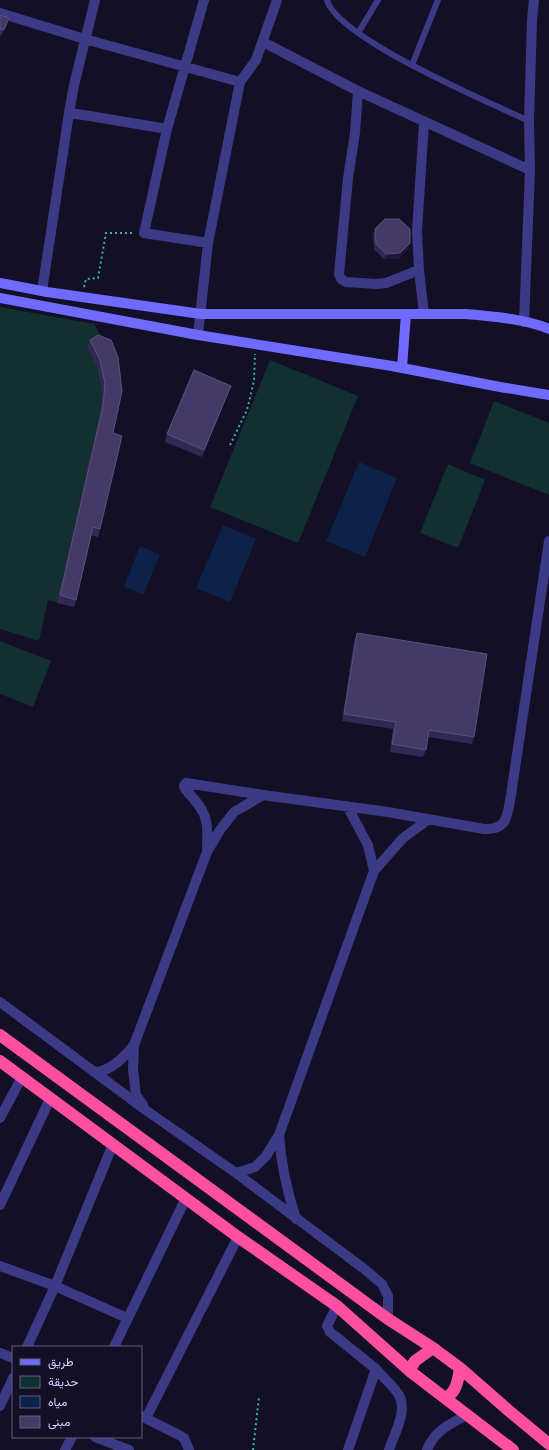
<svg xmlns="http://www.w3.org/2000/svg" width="549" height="1450" viewBox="0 0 549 1450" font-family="'Archivo Narrow',Vazirmatn,sans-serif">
	<rect width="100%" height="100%" fill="#130f26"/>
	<path fill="#12302f" d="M 0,307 L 94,324 L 108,348 L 111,441 L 98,537 L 90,535 L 74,607 L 48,600 L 39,641 L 0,629 Z
		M 270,360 L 358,396 L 298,543 L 210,507 Z
		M 494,401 L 549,423 L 549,495 L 470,463 Z
		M 448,464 L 485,480 L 458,548 L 420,533 Z
		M 0,641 L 51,661 L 33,707 L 0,694 Z"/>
	<path fill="#0c2248" d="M 359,462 L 397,478 L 365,557 L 326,541 Z
		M 223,525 L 256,539 L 230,602 L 196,588 Z
		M 140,546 L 160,555 L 143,595 L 124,586 Z"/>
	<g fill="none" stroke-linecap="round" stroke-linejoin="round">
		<path stroke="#2fb8b0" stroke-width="2" stroke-dasharray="2 3" stroke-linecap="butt" d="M 84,287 L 86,279 L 98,278 L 106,233 L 134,233
			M 230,445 L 247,410 L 254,381 L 255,354
			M 253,1450 L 259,1397"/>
		<path stroke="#3d3a85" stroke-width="6" d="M 327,0 C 337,38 490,103 529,121
			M 358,33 L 378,0
			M 412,65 L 438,0"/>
		<path stroke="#3d3a85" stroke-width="10" d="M 204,0 L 167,129 L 144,233 L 208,243
			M 0,13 L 85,39 L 240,82
			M 263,42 L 358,91 L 530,170
			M 358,91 L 355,133 L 348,178 L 339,274 L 341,279 L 346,282 L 376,284 L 386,283 L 419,270
			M 69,113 L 90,116 L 167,129
			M 424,122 L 417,231 L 419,270 L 424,314
			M 42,291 L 69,113 L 74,85 L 95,0
			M 524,322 L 530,170 L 529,121 L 532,20 L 534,0
			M 198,335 L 208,243 L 240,82 L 256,60 L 277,0
			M 347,806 L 368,845 L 374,871
			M 207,852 C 208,817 208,814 185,789 L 184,786 L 186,783 L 263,795 L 388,812 L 484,829 C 509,830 507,814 511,795 L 549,541
			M 0,1002 L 147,1111 L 236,1173 L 363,1268 L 382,1284 L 388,1296 L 388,1319
			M 134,1045 L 133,1069 L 136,1095 L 143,1105
			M 95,1072 C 111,1072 125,1056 134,1045 L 207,852 L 220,830 L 234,812 L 263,795
			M 0,1118 L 22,1077
			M 279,1135 C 281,1164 287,1191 296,1219
			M 236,1173 L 255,1167 L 266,1156 L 279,1135 L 374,871 L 403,838 L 429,819
			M 0,1205 L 50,1099
			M 0,1266 L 55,1286 L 127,1318
			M 337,1306 L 327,1326 L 330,1332 L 376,1369 L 348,1450
			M 27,1347 L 55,1286 L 113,1144
			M 114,1347 L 186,1198
			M 0,1353 L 13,1358
			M 376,1369 C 383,1377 393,1386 399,1395 C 408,1411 394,1434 389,1450
			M 0,1406 L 13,1378
			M 141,1416 L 179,1435 L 184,1438 L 189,1450
			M 146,1418 L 238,1237
			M 95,1437 L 129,1450
			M 65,1450 L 72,1437
			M 427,1450 C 435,1430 450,1424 467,1415"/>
		<path stroke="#6f6bff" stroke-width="10" d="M 0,283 L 47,292 L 201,314 L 465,314 C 491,316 525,319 549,329
			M 0,298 L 198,335 L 392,366 L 500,387 L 549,395
			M 402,368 L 406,314"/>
		<path stroke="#ff4fa3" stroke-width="12" d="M 0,1035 L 388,1319 L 433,1348 L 460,1368 L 508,1410 L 549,1444
			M 0,1061 L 238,1237 L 337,1306 L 411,1372 L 513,1450
			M 411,1372 L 410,1369 L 415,1361 L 433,1348
			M 446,1398 C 457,1391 458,1380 460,1368"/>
	</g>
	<path fill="#312854" d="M 0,15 L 9,18 L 1,36 L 0,36 Z
		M 375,229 L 410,243 L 408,249 L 398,259 L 384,259 L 374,249 L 373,235 Z
		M 98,335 L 113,433 L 100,529 L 98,537 L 91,535 L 76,600 L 74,607 L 57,603 L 100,413 L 102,391 L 97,367 L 87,347 L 90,340 Z
		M 231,386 L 202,457 L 165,442 L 167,434 Z
		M 357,633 L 474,737 L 472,744 L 428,737 L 426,750 L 423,757 L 390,752 L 393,729 L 342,721 L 354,641 Z"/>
	<path fill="#1d163a" d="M 410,243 L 408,249 L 398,259 L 384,259 L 386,254 Z"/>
	<path fill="#433a66" stroke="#5a527e" d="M 0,15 L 9,18 L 4,30 L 0,29 Z
		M 385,219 L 399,219 L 410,229 L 410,243 L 400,253 L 386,254 L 376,244 L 375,229 Z
		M 98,335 L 111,340 L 118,357 L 122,391 L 113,433 L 122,436 L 100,529 L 93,527 L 76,600 L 60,595 L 103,406 L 105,383 L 100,360 L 90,340 Z
		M 194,370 L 231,386 L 204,450 L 167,434 Z
		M 357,633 L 487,654 L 474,737 L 429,730 L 426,750 L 392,744 L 396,722 L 344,714 Z"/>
	<rect x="12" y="1346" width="130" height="92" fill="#130f26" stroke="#625e7d"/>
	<rect x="20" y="1359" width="20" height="6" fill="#6f6bff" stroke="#625e7d"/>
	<text x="48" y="1366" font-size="12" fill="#d9d4ff">طريق</text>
	<rect x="20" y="1376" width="20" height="12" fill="#12302f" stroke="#625e7d"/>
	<text x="48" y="1386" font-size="12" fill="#d9d4ff">حديقة</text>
	<rect x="20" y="1396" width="20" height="12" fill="#0c2248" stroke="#625e7d"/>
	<text x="48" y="1406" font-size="12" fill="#d9d4ff">مياه</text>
	<rect x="20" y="1416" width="20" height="12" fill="#433a66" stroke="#625e7d"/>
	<text x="48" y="1426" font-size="12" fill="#d9d4ff">مبنى</text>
</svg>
